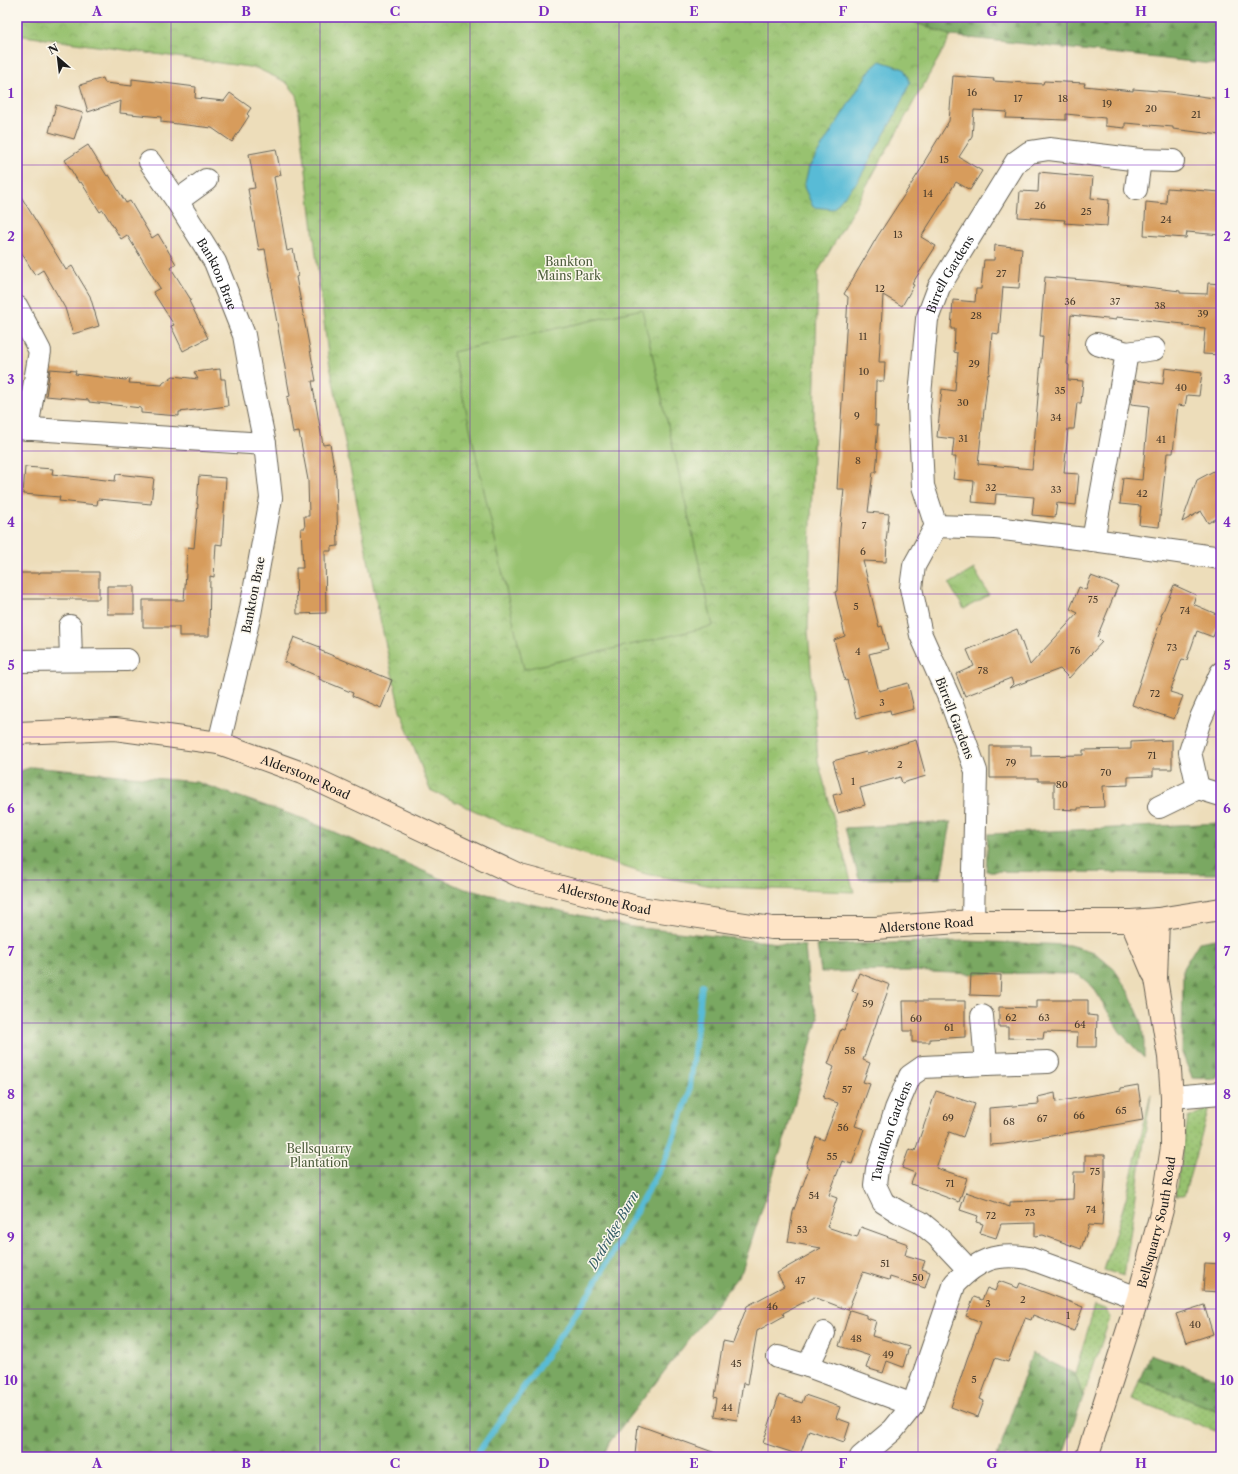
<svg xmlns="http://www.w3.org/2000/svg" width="1238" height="1474" viewBox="0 0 1238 1474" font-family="'Libre Caslon Text',serif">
	<defs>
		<pattern id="grass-dots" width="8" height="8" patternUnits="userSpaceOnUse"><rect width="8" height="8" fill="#98c26f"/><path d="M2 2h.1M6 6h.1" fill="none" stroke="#82a660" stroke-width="1.8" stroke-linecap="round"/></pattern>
		<pattern id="forest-firs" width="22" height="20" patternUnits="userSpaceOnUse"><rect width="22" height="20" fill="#7aa862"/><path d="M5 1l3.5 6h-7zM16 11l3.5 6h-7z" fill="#638850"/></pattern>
		<pattern id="park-crowns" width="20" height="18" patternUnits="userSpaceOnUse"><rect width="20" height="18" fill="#98c26f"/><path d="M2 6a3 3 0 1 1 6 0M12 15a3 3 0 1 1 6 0" fill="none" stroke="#82a660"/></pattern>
	</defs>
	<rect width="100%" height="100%" fill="#fbf7ec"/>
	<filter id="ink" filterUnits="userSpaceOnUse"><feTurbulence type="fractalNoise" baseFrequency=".025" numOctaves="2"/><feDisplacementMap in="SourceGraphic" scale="8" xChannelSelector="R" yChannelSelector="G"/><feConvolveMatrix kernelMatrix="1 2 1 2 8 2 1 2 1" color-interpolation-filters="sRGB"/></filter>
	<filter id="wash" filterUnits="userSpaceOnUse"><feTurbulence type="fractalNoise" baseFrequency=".012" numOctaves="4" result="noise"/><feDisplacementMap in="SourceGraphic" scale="16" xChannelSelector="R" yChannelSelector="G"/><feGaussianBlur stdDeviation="0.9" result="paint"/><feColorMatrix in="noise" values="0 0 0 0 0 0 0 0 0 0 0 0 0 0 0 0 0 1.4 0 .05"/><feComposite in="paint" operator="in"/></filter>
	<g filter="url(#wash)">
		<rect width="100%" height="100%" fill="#edddba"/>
		<path fill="url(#grass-dots)" stroke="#5a6f46" d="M 1151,1094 L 1124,1276 L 1104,1270 L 1126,1198 Z
			M 1209,1108 L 1184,1196 L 1175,1196 L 1188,1118 Z
			M 1095,1305 L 1106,1309 L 1110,1318 L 1083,1397 L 1075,1374 Z
			M 1139,1381 L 1221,1412 L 1221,1433 L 1132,1399 Z"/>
		<path fill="url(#forest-firs)" stroke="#4b623f" d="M 906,17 L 1221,17 L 1221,65 L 951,36 L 906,19 Z
			M 32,767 L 196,782 L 304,819 L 465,889 L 632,927 L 805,946 L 809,990 L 818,1017 L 787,1131 L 742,1271 L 609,1443 L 603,1457 L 17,1457 L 17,772 Z
			M 951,822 L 941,878 L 859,879 L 845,828 Z
			M 1221,823 L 1221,874 L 986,871 L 988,834 Z
			M 1221,938 L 1221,1063 L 1217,1079 L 1192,1078 L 1182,1053 L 1183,968 L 1199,942 Z
			M 966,941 L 1069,945 L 1094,952 L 1115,970 L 1129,993 L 1141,1020 L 1144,1042 L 1144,1058 L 1120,1032 L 1093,987 L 1079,975 L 1044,973 L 973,974 L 910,971 L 821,972 L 817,945 Z
			M 1032,1353 L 1075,1374 L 1083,1397 L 1062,1457 L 997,1457 Z
			M 1150,1354 L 1221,1380 L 1221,1412 L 1139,1381 Z"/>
		<path fill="url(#park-crowns)" stroke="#5a6f46" d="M 17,17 L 906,17 L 906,19 L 951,36 L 818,272 L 808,630 L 818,761 L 854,892 L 718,887 L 646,874 L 534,838 L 430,790 L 400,710 L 377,605 L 328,356 L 297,95 L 286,82 L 256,68 L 17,35 Z
			M 974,569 L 989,595 L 964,609 L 949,584 Z"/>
		<path fill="#98c26f" stroke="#5a6f46" d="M 642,309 L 713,626 L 524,669 L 453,352 Z"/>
		<path fill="#58bbd6" stroke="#3a6c79" d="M 880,61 L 904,69 L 910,83 L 894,117 L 858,181 L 833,209 L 813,207 L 804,187 L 809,167 L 870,70 Z"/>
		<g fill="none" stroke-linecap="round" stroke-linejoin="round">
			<path stroke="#58bbd6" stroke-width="6" d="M 475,1457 L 591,1291 L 665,1160 L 689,1095 L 702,985"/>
		</g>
		<g id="blocks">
			<path fill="#d79c5c" d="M 953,76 L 994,79 L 993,81 L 1043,84 L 1044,81 L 1085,83 L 1084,86 L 1133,91 L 1133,89 L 1171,92 L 1221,99 L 1221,135 L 1173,129 L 1173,127 L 1125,123 L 1125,128 L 1105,126 L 1105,118 L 1066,114 L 1066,120 L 1038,119 L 1006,118 L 1007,112 L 974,110 L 972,137 L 959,157 L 982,171 L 970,190 L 956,182 L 921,237 L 936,246 L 912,284 L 914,285 L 902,306 L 883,295 L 879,362 L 885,362 L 884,381 L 876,381 L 875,425 L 878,425 L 876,449 L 878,450 L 876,472 L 873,472 L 868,512 L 889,514 L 886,542 L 887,542 L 886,562 L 863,561 L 879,627 L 882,626 L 888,649 L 869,654 L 879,691 L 908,683 L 914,709 L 891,715 L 890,710 L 857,718 L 847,680 L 845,681 L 834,640 L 845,636 L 835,592 L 837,591 L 840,529 L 844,489 L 837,489 L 848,297 L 844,294 L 877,237 L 925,163 L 924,162 L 949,121 Z
				M 103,78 L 105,83 L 132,86 L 132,79 L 196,87 L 195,98 L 224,101 L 230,93 L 251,108 L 247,114 L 249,116 L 232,142 L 212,128 L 161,122 L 161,117 L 120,113 L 121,101 L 88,112 L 80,85 Z
				M 56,105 L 83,113 L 74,139 L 49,132 Z
				M 88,145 L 107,176 L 109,175 L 126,203 L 130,201 L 152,238 L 158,234 L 176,264 L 171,268 L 191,300 L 189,301 L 208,338 L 183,351 L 171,326 L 174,325 L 153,292 L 160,288 L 127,235 L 121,239 L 103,210 L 100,212 L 81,182 L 79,183 L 65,160 Z
				M 276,149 L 281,175 L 274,177 L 287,251 L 293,249 L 298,276 L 296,277 L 316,381 L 312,381 L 323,445 L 330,444 L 336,478 L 338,546 L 331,547 L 331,551 L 325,551 L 326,613 L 297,614 L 296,568 L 303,568 L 301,528 L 305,528 L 304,516 L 309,516 L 308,480 L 299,432 L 293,433 L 287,397 L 290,396 L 271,289 L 272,289 L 265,249 L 259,250 L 248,189 L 255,188 L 249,154 Z
				M 1039,172 L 1093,177 L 1091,198 L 1109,200 L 1107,226 L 1064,223 L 1065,220 L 1018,217 L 1020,191 L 1038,192 Z
				M 1167,188 L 1221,192 L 1221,235 L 1187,232 L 1186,238 L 1144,235 L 1146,202 L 1166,204 Z
				M 17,190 L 66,270 L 72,266 L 90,296 L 99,326 L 73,334 L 65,308 L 43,270 L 35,275 L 17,245 Z
				M 995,245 L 1022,248 L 1019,288 L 1003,287 L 999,334 L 992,333 L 989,375 L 988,374 L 978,464 L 1032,469 L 1043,336 L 1040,336 L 1045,277 L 1097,281 L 1180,291 L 1180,293 L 1207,294 L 1208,283 L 1221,284 L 1221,355 L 1203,354 L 1205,328 L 1184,326 L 1184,324 L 1116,317 L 1116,320 L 1071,315 L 1067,364 L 1069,365 L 1068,380 L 1083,381 L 1081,403 L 1077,403 L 1074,429 L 1068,429 L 1064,473 L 1079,474 L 1076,505 L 1057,503 L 1055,517 L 1032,515 L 1034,497 L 996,494 L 995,504 L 972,502 L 974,481 L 953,479 L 956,457 L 952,457 L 954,439 L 937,437 L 942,389 L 955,391 L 958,353 L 954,352 L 955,329 L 951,329 L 953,300 L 975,302 L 976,289 L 981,289 L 984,260 L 994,260 Z
				M 1165,368 L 1202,373 L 1199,396 L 1187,395 L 1185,406 L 1178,405 L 1173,453 L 1167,453 L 1159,527 L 1139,525 L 1141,506 L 1120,504 L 1123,478 L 1142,480 L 1149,406 L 1131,404 L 1135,380 L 1163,384 Z
				M 50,369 L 76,371 L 75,374 L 125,380 L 130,379 L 129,383 L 162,385 L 163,383 L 173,376 L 198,379 L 194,372 L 220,369 L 221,379 L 225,379 L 228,406 L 179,412 L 179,416 L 141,413 L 141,408 L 89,402 L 89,400 L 46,396 Z
				M 25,467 L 53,469 L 52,474 L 115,481 L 116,474 L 154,478 L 151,504 L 98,499 L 97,505 L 59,501 L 60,497 L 23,494 Z
				M 1221,467 L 1221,516 L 1208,523 L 1201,511 L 1182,522 L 1197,480 Z
				M 199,476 L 226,478 L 222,545 L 216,544 L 214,577 L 210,576 L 209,636 L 179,636 L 179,627 L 143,627 L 143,600 L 184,600 L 188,547 L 194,548 L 198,504 L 197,504 Z
				M 40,572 L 99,572 L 99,599 L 17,599 L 17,573 L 40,573 Z
				M 1091,576 L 1118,586 L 1097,637 L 1102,642 L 1069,678 L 1060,669 L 1009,688 L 1013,684 L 1011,678 L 965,696 L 956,674 L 974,666 L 967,650 L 1017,629 L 1030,665 L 1078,613 L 1070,609 L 1079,587 L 1086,590 Z
				M 1174,585 L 1196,595 L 1193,604 L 1221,616 L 1213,637 L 1197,631 L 1187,660 L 1182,659 L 1170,692 L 1183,696 L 1174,719 L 1132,705 L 1162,616 L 1161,616 Z
				M 107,586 L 134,586 L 134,614 L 107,614 Z
				M 294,637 L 320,647 L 319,650 L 392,680 L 381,708 L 352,696 L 353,693 L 319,679 L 320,677 L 284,662 Z
				M 916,740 L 926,776 L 902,783 L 900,777 L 860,788 L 865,805 L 838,813 L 833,795 L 842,793 L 833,761 L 866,752 L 867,754 Z
				M 1172,740 L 1172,769 L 1153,769 L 1153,776 L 1128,777 L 1128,785 L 1103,786 L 1104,807 L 1078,808 L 1078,810 L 1054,809 L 1054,781 L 1038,781 L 1038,778 L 990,778 L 990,746 L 1031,746 L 1031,756 L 1083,755 L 1083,750 L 1131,749 L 1131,742 Z
				M 859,973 L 890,985 L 863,1060 L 870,1063 L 863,1082 L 870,1084 L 855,1126 L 864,1129 L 852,1164 L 842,1161 L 829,1195 L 837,1198 L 827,1227 L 857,1237 L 861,1227 L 908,1244 L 905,1255 L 925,1261 L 922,1269 L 930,1272 L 925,1288 L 890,1277 L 889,1280 L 863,1272 L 848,1310 L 814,1297 L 783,1313 L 784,1316 L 757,1331 L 748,1384 L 743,1383 L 737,1420 L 714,1416 L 717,1398 L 714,1397 L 723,1341 L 733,1343 L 747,1306 L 784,1286 L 777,1273 L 821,1248 L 788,1242 L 793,1212 L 809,1168 L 806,1166 L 816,1137 L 824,1140 L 838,1103 L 823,1098 L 834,1067 L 828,1064 L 841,1029 L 844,1030 L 858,993 L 852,991 Z
				M 971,974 L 1001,975 L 1000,996 L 970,995 Z
				M 1037,1000 L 1088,1000 L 1088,1015 L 1097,1016 L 1096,1047 L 1077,1047 L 1078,1033 L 1044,1032 L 1043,1039 L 1008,1038 L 1008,1027 L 999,1027 L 999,1007 L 1037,1008 Z
				M 903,1001 L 965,1001 L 965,1037 L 930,1039 L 930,1042 L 912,1042 L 912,1031 L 904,1031 Z
				M 1138,1085 L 1143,1120 L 1005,1144 L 990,1145 L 989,1108 L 1039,1104 L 1038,1097 L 1055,1093 L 1056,1102 L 1121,1090 L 1121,1088 Z
				M 936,1091 L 975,1104 L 963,1137 L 949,1132 L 936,1168 L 967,1178 L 959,1202 L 911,1184 L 915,1173 L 902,1168 L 909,1149 L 915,1151 Z
				M 1085,1155 L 1105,1155 L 1105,1180 L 1102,1226 L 1089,1225 L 1081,1249 L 1043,1235 L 1035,1236 L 1035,1223 L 1001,1224 L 996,1238 L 980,1233 L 983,1224 L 976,1222 L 978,1216 L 960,1210 L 966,1192 L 1010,1207 L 1010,1202 L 1073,1199 L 1074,1172 L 1085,1172 Z
				M 1205,1263 L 1221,1264 L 1221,1292 L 1203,1291 Z
				M 999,1281 L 1018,1288 L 1020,1283 L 1083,1307 L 1074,1331 L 1033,1315 L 1031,1320 L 1025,1318 L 1008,1362 L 995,1358 L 980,1399 L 984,1401 L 978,1417 L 951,1407 L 967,1359 L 981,1322 L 966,1316 L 974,1297 L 982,1300 L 987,1288 L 995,1291 Z
				M 1204,1305 L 1213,1334 L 1186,1343 L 1176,1314 Z
				M 850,1310 L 866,1315 L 866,1318 L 876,1321 L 872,1336 L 909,1347 L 903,1367 L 887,1361 L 883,1373 L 866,1368 L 870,1356 L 839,1346 Z
				M 779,1395 L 802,1403 L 805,1395 L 840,1407 L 836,1418 L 850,1423 L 844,1442 L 809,1430 L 800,1455 L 763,1443 Z
				M 638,1425 L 721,1455 L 720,1457 L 655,1457 L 635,1455 Z"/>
		</g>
	</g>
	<g filter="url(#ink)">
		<use href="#blocks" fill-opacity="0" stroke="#656053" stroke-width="1"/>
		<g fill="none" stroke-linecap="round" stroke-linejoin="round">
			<g stroke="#656053" stroke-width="24">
				<g id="street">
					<path id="s1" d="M 150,162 L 177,201 L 215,262 L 244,335 L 253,386 L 265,444 L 271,498 L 250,614 L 219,743"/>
					<path d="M 1136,189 L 1140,160"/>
					<path d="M 177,201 L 206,180"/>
					<path d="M 17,307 L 40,351 L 27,429"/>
					<path d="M 1127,353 L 1154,349"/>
					<path d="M 17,428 L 265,444"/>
					<path id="s2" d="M 936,526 L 923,486 L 919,406 L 927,319 L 939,287 L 1016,162 L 1030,152 L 1049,149 L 1140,160 L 1173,161"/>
					<path d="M 1093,540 L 1127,353 L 1097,344"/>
					<path d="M 70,626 L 71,660"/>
					<path d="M 17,661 L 127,660"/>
					<path d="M 1198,788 L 1221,795"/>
					<path d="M 1159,807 L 1198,788 L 1190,752 L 1200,720 L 1221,673"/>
					<path d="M 973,921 L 976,771 L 951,702 L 921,635 L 911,588 L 914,566 L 936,526 L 995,528 L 1093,540 L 1221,558"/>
					<path d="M 986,1064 L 1048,1062"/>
					<path d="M 1172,1097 L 1221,1093"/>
					<path id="s3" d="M 969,1270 L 937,1236 L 920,1222 L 899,1212 L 883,1202 L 875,1185 L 877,1169 L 896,1109 L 910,1076 L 923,1067 L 986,1064 L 982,1016"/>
					<path d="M 778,1357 L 808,1366 L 913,1405"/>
					<path d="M 808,1366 L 824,1333"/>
					<path d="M 861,1457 L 893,1430 L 913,1405 L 955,1283 C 978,1260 996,1252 1029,1258 L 1138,1298"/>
				</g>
			</g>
			<g stroke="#656053" stroke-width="24">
				<g id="secondary">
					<path id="s4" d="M 17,733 L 115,729 L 219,743 L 302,773 L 520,876 L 640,908 L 772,928 L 875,928 L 973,921 L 1131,921 L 1158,919 L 1221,909"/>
					<path d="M 1131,921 L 1153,973"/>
					<path id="s5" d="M 1087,1457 L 1138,1298 L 1163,1206 L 1172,1147 L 1172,1097 L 1169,1057 L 1156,979 L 1158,919"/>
				</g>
			</g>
			<use href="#street" stroke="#fff" stroke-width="22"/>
			<use href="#secondary" stroke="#fee4c6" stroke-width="22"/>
		</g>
	</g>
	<path fill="none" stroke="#7b2cbf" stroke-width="1" stroke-opacity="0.55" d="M 171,17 L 171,1457M 320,17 L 320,1457M 470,17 L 470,1457M 619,17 L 619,1457M 768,17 L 768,1457M 918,17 L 918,1457M 1067,17 L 1067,1457M 17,165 L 1221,165M 17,308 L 1221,308M 17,451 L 1221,451M 17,594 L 1221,594M 17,737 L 1221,737M 17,880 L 1221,880M 17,1023 L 1221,1023M 17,1166 L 1221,1166M 17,1309 L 1221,1309"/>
	<g text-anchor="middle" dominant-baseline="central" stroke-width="3" stroke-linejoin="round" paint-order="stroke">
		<g font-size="10" fill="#4b3c2c">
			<text x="972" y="92">16</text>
			<text x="1018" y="98">17</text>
			<text x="1063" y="98">18</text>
			<text x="1107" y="103">19</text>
			<text x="1151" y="108">20</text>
			<text x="1196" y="114">21</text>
			<text x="944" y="159">15</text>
			<text x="928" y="193">14</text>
			<text x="1040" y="205">26</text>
			<text x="1086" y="211">25</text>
			<text x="1166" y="219">24</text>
			<text x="898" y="234">13</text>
			<text x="1001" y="273">27</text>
			<text x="880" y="288">12</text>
			<text x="1070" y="301">36</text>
			<text x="1115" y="301">37</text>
			<text x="1160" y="305">38</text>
			<text x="1203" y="313">39</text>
			<text x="976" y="315">28</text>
			<text x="863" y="336">11</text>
			<text x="974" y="363">29</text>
			<text x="864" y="371">10</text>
			<text x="1181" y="387">40</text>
			<text x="1060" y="390">35</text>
			<text x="963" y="402">30</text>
			<text x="857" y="415">9</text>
			<text x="1056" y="417">34</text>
			<text x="963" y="438">31</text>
			<text x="1161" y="439">41</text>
			<text x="858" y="460">8</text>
			<text x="991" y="487">32</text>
			<text x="1056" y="489">33</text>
			<text x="1142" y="493">42</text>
			<text x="864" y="525">7</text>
			<text x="863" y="551">6</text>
			<text x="1093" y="599">75</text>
			<text x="856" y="606">5</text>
			<text x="1185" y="610">74</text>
			<text x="1172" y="647">73</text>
			<text x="1075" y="650">76</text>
			<text x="858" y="651">4</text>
			<text x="983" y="670">78</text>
			<text x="1155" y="693">72</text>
			<text x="882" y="702">3</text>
			<text x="1152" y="755">71</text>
			<text x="1011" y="762">79</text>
			<text x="900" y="764">2</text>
			<text x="1106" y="772">70</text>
			<text x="853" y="781">1</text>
			<text x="1062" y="784">80</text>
			<text x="868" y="1003">59</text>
			<text x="1011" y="1017">62</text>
			<text x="1044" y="1017">63</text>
			<text x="916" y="1018">60</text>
			<text x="1080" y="1024">64</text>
			<text x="949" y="1027">61</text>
			<text x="850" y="1050">58</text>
			<text x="847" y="1089">57</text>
			<text x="1121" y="1110">65</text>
			<text x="1079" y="1115">66</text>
			<text x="948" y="1117">69</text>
			<text x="1042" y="1118">67</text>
			<text x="1009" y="1121">68</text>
			<text x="843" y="1127">56</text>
			<text x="832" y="1156">55</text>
			<text x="1095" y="1171">75</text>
			<text x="950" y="1183">71</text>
			<text x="814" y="1195">54</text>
			<text x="1091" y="1209">74</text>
			<text x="1030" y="1212">73</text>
			<text x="991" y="1215">72</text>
			<text x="802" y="1229">53</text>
			<text x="885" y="1263">51</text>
			<text x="918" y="1277">50</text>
			<text x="800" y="1280">47</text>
			<text x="1023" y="1299">2</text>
			<text x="988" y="1303">3</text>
			<text x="772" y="1306">46</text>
			<text x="1068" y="1315">1</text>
			<text x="1195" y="1324">40</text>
			<text x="856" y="1338">48</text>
			<text x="888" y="1354">49</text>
			<text x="736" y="1363">45</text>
			<text x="974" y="1379">5</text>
			<text x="727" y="1407">44</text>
			<text x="796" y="1419">43</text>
		</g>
		<g font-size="12" fill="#4e5e3d" stroke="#fbf7ec">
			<text x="569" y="261">Bankton<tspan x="569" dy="14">Mains Park</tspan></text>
			<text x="319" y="1148">Bellsquarry<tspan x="319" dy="14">Plantation</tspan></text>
		</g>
		<g font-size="12" fill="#1c1c1c" stroke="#fbf7ec">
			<text stroke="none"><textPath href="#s1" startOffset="131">Bankton Brae</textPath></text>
			<text stroke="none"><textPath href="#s2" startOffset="260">Birrell Gardens</textPath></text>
			<text transform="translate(253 595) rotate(-79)">Bankton Brae</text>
			<text transform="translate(955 718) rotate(69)">Birrell Gardens</text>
			<text stroke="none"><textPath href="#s4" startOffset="296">Alderstone Road</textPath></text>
			<text stroke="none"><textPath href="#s4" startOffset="620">Alderstone Road</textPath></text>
			<text stroke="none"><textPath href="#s4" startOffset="944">Alderstone Road</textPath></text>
			<text stroke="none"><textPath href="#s3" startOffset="186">Tantallon Gardens</textPath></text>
			<text stroke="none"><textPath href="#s5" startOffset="245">Bellsquarry South Road</textPath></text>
		</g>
		<g font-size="13" font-style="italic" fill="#345c66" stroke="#fbf7ec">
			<text transform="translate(613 1230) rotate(-60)">Dedridge Burn</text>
		</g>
	</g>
	<rect width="1238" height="1474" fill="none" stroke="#fbf7ec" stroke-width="44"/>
	<g transform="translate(58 58) rotate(332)" stroke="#fbf7ec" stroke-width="3" paint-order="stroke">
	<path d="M0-3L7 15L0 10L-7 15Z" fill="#1c1c1c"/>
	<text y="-6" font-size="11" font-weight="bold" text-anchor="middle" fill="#1c1c1c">N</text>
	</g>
	<rect x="22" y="22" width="1194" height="1430" fill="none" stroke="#7b2cbf" stroke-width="1.5"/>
	<g font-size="13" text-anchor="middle" font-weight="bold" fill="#7b2cbf">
		<text x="97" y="16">A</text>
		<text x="246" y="16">B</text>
		<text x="395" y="16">C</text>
		<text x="544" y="16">D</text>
		<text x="694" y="16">E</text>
		<text x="843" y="16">F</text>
		<text x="992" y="16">G</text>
		<text x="1141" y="16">H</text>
		<text x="11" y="98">1</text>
		<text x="1227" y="98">1</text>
		<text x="11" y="241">2</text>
		<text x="1227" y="241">2</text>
		<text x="11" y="384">3</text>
		<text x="1227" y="384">3</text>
		<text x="11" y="527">4</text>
		<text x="1227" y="527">4</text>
		<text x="11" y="670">5</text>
		<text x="1227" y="670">5</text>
		<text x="11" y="813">6</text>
		<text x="1227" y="813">6</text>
		<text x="11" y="956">7</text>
		<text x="1227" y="956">7</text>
		<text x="11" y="1099">8</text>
		<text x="1227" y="1099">8</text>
		<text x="11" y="1242">9</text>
		<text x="1227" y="1242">9</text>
		<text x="11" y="1385">10</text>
		<text x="1227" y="1385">10</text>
		<text x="97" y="1468">A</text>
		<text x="246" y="1468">B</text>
		<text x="395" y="1468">C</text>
		<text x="544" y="1468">D</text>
		<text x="694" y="1468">E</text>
		<text x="843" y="1468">F</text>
		<text x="992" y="1468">G</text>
		<text x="1141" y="1468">H</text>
	</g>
</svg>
